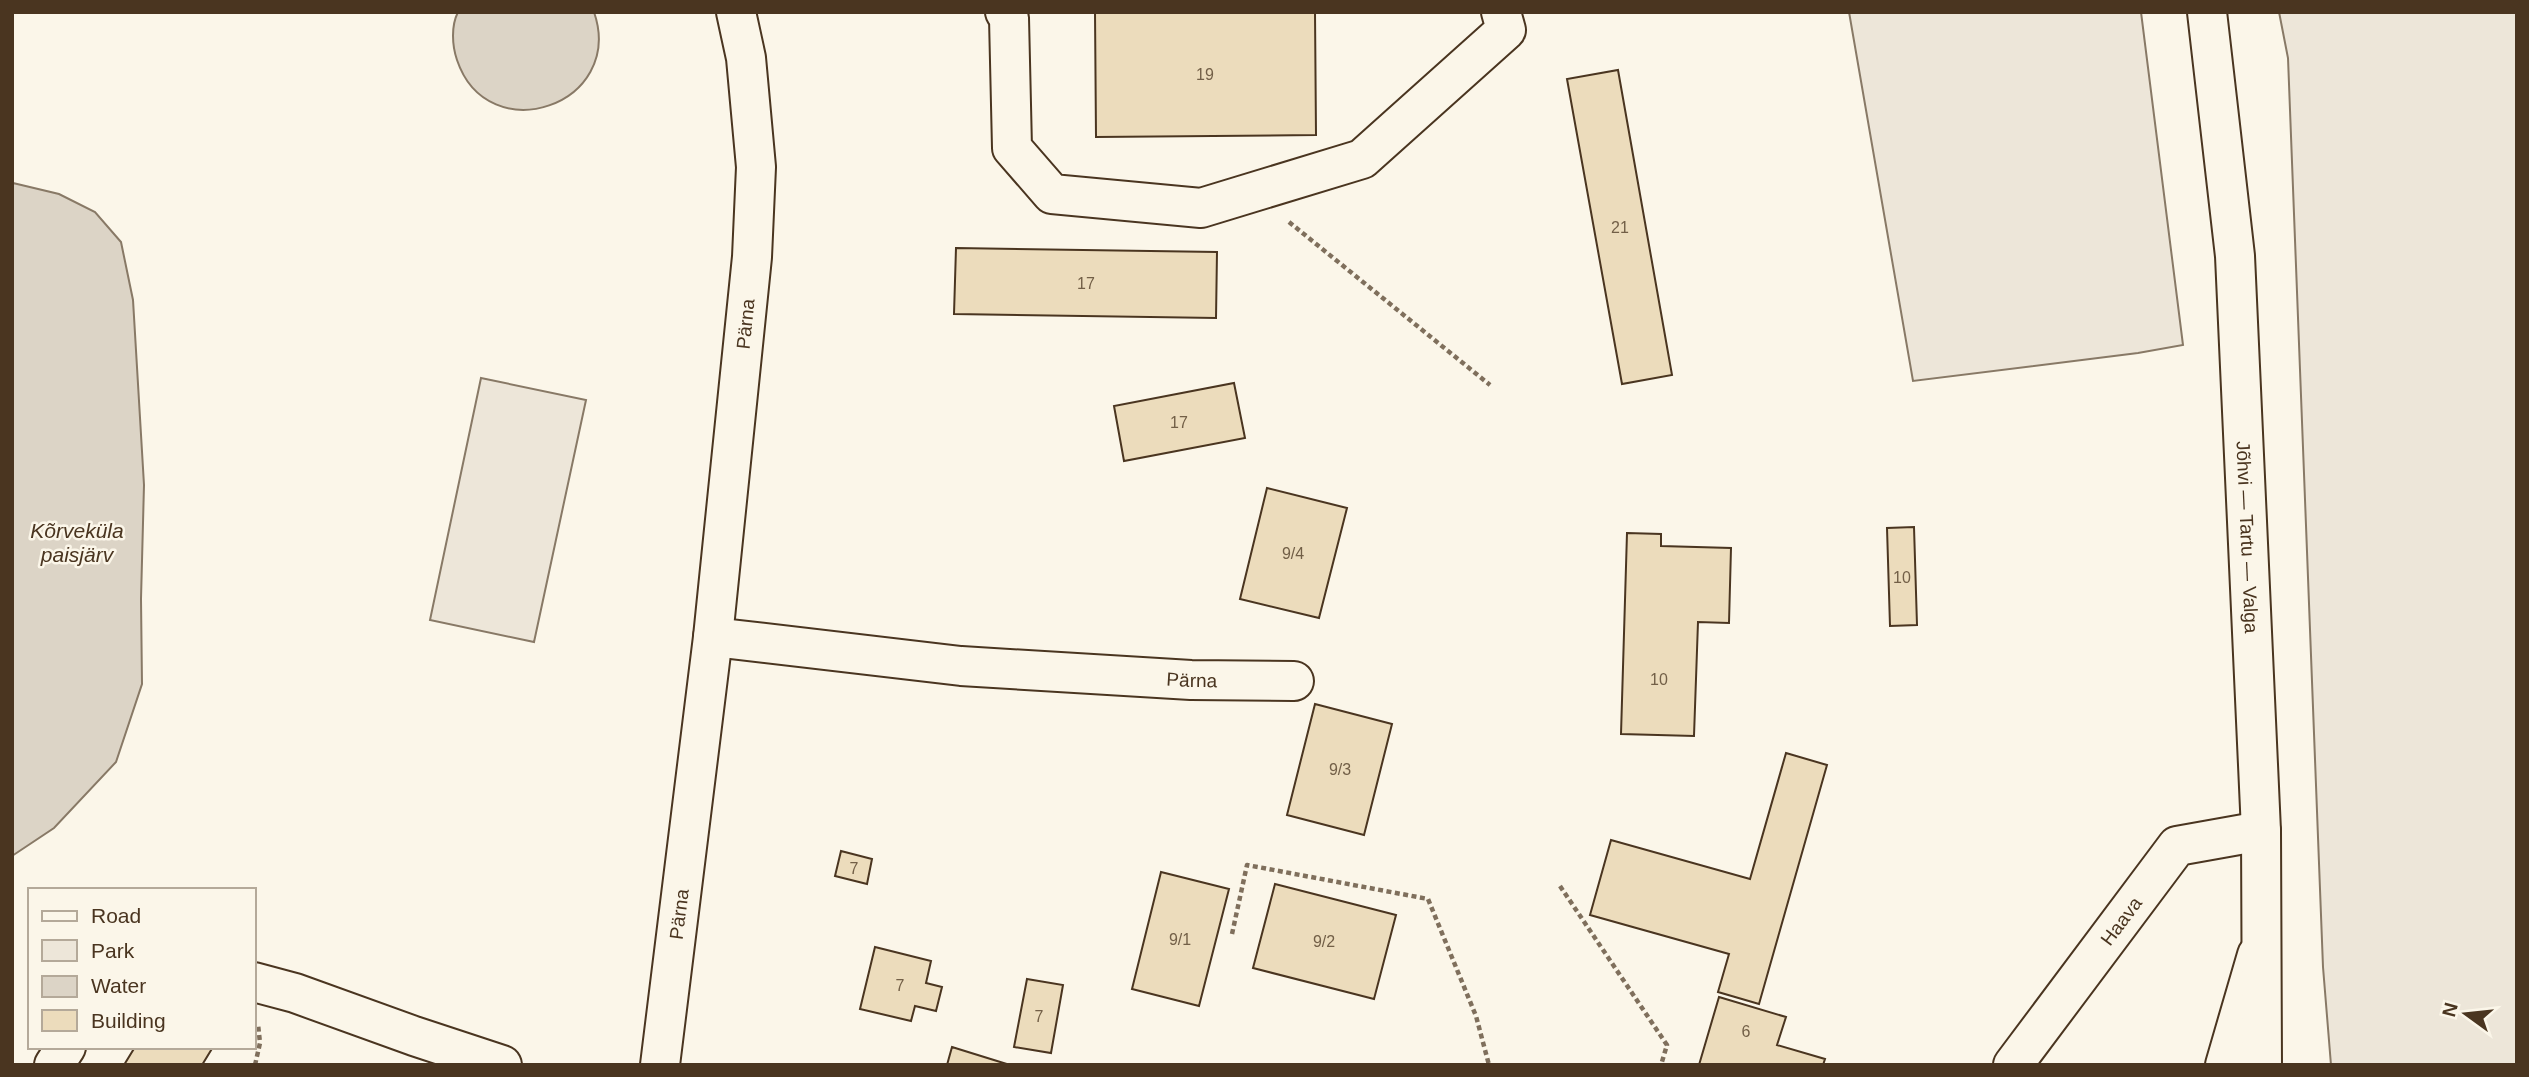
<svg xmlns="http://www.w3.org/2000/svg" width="2529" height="1077" viewBox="0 0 2529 1077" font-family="Arial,sans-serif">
	<rect width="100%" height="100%" fill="#fbf6e9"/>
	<path fill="#ede6d9" stroke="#887966" stroke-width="2" d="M 1849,12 L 2141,12 L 2183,345 L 2138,353 L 1913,381 Z
		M 2279,12 L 2517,12 L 2517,1065 L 2331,1065 L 2323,967 L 2288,58 Z
		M 481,378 L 586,400 L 534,642 L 430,620 Z"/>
	<path fill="#dcd4c6" stroke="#887966" stroke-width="2" d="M 458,12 L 594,12 C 626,105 488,152 457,60 C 452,45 451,26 458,12 Z
		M 13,183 L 59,194 L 95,212 L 121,242 L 133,300 L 144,485 L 141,599 L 142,684 L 116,762 L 54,828 L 12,856 Z"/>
	<path fill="#ecdcbc" stroke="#4a3520" stroke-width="2" d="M 1095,12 L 1315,12 L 1316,135 L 1096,137 Z
		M 1618,70 L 1672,375 L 1622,384 L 1567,79 Z
		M 956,248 L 1217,252 L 1216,318 L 954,314 Z
		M 1234,383 L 1245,438 L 1124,461 L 1114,406 Z
		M 1267,488 L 1347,508 L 1319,618 L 1240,599 Z
		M 1914,527 L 1917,625 L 1890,626 L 1887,528 Z
		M 1627,533 L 1661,534 L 1661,546 L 1731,548 L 1729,623 L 1698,622 L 1694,736 L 1621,734 Z
		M 1315,704 L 1392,724 L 1364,835 L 1287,815 Z
		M 1786,753 L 1827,765 L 1759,1004 L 1718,992 L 1729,954 L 1590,915 L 1611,840 L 1750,879 Z
		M 841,851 L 872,859 L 867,884 L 835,876 Z
		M 1161,872 L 1229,889 L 1199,1006 L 1132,989 Z
		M 1275,884 L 1396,915 L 1374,999 L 1253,968 Z
		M 875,947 L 931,961 L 926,983 L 942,987 L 936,1011 L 915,1006 L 911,1021 L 860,1009 Z
		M 1027,979 L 1063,985 L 1051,1053 L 1014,1047 Z
		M 1719,997 L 1786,1017 L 1777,1045 L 1825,1059 L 1823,1065 L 1699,1065 Z
		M 135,1047 L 213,1047 L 202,1065 L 124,1065 Z
		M 952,1047 L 1010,1065 L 947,1065 Z"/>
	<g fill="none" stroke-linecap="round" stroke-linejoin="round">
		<g stroke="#4a3520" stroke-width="42">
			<g id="minor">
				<path d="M 1005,12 L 1009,18 L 1012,148 L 1052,194 L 1201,208 L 1362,159 L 1506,30 L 1501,12"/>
				<path id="s1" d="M 713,637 L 961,666 L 1191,680 L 1294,681"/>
				<path d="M 254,982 L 295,993 L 414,1036 L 502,1065"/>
				<path d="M 54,1065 L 66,1047"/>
				<path id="s2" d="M 660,1065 L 713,637 L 752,257 L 756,167 L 746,58 L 736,12"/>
				<path id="s3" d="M 2013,1065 L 2177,846 L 2261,831"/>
				<path d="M 2225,1065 L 2257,955"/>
			</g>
		</g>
		<g stroke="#4a3520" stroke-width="42">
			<g id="highway">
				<path id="s4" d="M 2207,12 L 2235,256 L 2261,831 L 2262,1065"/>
			</g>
		</g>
		<path stroke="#7f6f5c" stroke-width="4.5" stroke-dasharray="5 3.5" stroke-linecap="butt" d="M 1289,222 L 1490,385
			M 1560,886 L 1667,1045 L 1661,1065
			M 1232,934 L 1247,865 L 1428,899 L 1476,1016 L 1489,1065
			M 255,1065 L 260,1043 L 258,1024"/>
		<use href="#minor" stroke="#fbf6e9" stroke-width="38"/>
		<use href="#highway" stroke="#fbf6e9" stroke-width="38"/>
	</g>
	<g text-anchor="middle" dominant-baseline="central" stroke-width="5" stroke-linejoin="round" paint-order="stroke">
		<g font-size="16" fill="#725f47">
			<text x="1205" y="74">19</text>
			<text x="1620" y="227">21</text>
			<text x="1086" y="283">17</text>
			<text x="1179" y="422">17</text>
			<text x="1293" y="553">9/4</text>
			<text x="1902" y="577">10</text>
			<text x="1659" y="679">10</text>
			<text x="1340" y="769">9/3</text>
			<text x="854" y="868">7</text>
			<text x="1180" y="939">9/1</text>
			<text x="1324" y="941">9/2</text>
			<text x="900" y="985">7</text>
			<text x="1039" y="1016">7</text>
			<text x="1746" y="1031">6</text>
		</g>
		<g font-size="19" fill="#4a3520" stroke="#fbf6e9">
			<text stroke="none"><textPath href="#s2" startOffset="746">Pärna</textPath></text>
			<text stroke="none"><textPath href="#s4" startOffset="527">Jõhvi — Tartu — Valga</textPath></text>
			<text stroke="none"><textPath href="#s1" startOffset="481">Pärna</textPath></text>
			<text stroke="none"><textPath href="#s2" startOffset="152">Pärna</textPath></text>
			<text stroke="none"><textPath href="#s3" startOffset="180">Haava</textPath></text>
		</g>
		<g font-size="21" font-style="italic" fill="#4a3520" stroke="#fbf6e9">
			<text x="77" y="530">Kõrveküla<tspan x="77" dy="24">paisjärv</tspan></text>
		</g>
	</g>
	<rect width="2529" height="1077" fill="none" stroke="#4a3520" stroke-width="28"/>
	<rect x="28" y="888" width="228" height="161" fill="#fbf6e9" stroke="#b4a999" stroke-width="2"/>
	<rect x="42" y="911" width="35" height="10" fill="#fbf6e9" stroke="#b4a999" stroke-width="2"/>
	<text x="91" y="923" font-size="21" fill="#4a3520">Road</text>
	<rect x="42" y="940" width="35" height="21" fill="#ede6d9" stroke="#b4a999" stroke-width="2"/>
	<text x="91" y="958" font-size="21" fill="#4a3520">Park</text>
	<rect x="42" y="976" width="35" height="21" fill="#dcd4c6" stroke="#b4a999" stroke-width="2"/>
	<text x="91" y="993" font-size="21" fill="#4a3520">Water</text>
	<rect x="42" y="1010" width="35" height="21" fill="#ecdcbc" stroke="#b4a999" stroke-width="2"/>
	<text x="91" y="1028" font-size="21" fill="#4a3520">Building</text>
	<g transform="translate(2466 1014) rotate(285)" stroke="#fbf6e9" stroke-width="5" paint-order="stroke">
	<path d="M0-5L12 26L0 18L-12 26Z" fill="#4a3520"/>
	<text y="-10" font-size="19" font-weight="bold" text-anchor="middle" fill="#4a3520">N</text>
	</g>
</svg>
